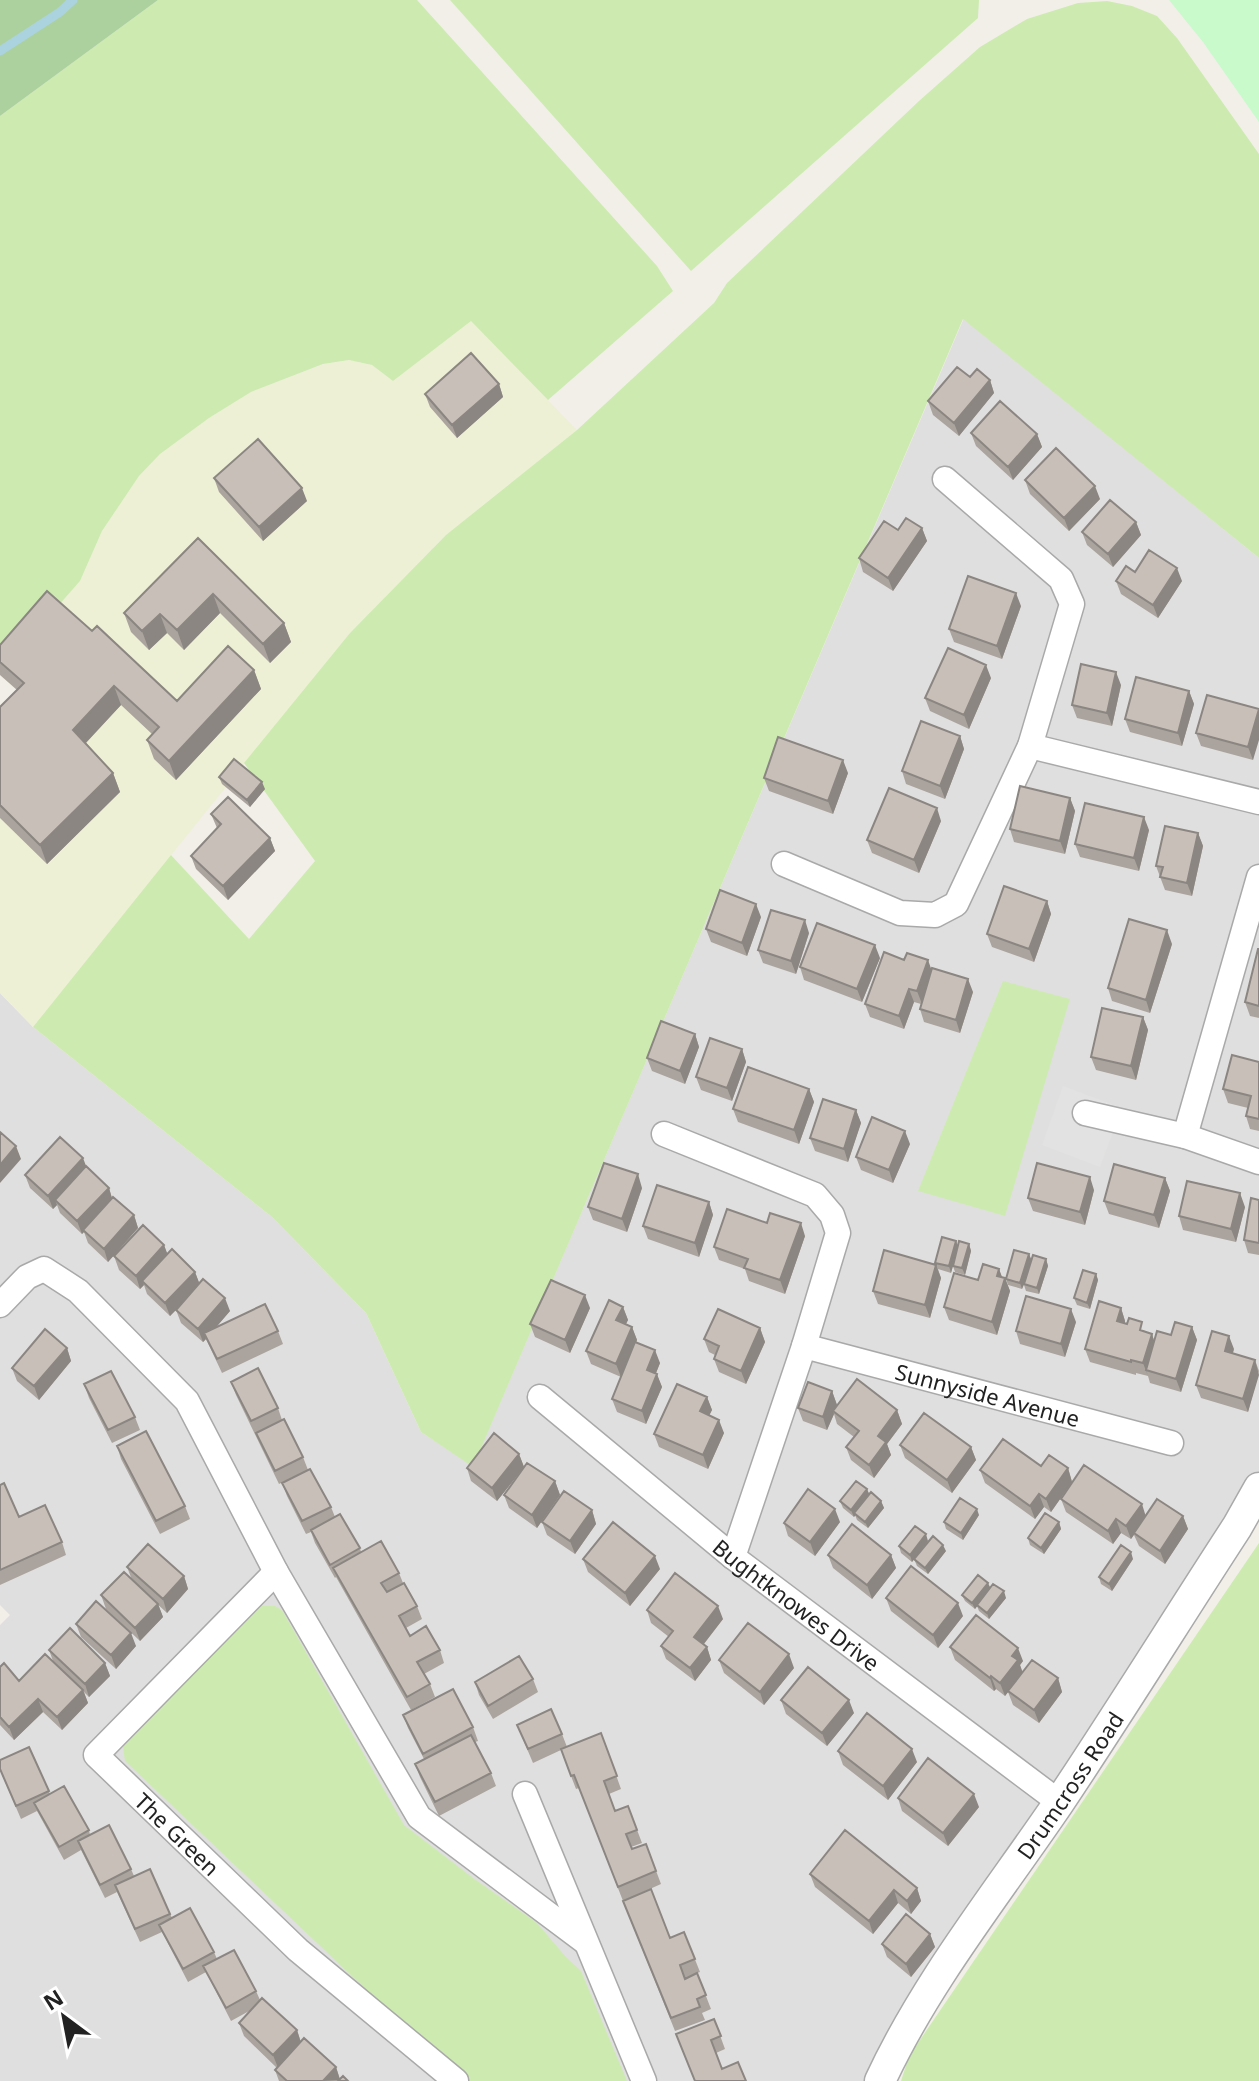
<svg xmlns="http://www.w3.org/2000/svg" width="1259" height="2081" viewBox="0 0 1259 2081" font-family="'Noto Sans',sans-serif">
	<rect width="100%" height="100%" fill="#f2efe9"/>
	<path fill="#e0dfdf" d="M 964,318 L 1259,558 L 1259,1488 L 880,2081 L 0,2081 L 0,1625 L 10,1615 L 0,1605 L 0,993 L 33,1027 L 272,1217 L 366,1313 L 421,1432 L 473,1466 Z"/>
	<path fill="#eef0d5" d="M 471,320 L 577,430 L 446,535 L 350,633 L 33,1027 L 0,993 L 0,715 L 27,699 L 0,675 L 0,672 L 80,581 L 102,531 L 139,476 L 160,454 L 209,418 L 251,392 L 324,364 L 349,360 L 372,365 L 393,381 Z"/>
	<path fill="#cdebb0" d="M 158,0 L 417,0 L 657,266 L 673,291 L 548,400 L 471,321 L 393,381 L 372,365 L 349,360 L 323,364 L 251,392 L 209,418 L 160,454 L 139,476 L 102,531 L 80,581 L 0,672 L 0,116 Z
		M 450,0 L 979,0 L 978,18 L 691,271 Z
		M 1107,1 L 1132,6 L 1157,16 L 1177,38 L 1259,154 L 1259,558 L 963,319 L 473,1467 L 421,1432 L 366,1313 L 272,1217 L 33,1027 L 171,855 L 249,939 L 315,861 L 244,763 L 350,633 L 446,535 L 577,430 L 714,303 L 727,283 L 919,101 L 980,47 L 1027,19 L 1078,3 Z
		M 1003,981 L 1070,999 L 1005,1216 L 918,1191 Z
		M 1259,1543 L 1259,2081 L 901,2081 L 909,2056 Z
		M 262,1606 L 275,1606 L 282,1610 L 404,1825 L 473,1878 L 537,1923 L 565,1956 L 581,1971 L 627,2081 L 469,2081 L 375,1998 L 125,1761 L 123,1747 L 132,1733 L 249,1611 Z"/>
	<path fill="#add19e" d="M 0,0 L 158,0 L 0,116 Z"/>
	<path fill="#c8facc" d="M 1169,0 L 1259,0 L 1259,122 L 1203,42 Z"/>
	<path fill="#e2e2e2" d="M 1063,1086 L 1122,1108 L 1100,1167 L 1042,1145 Z"/>
	<g fill="none" stroke-linecap="round" stroke-linejoin="round">
		<path stroke="#aad3df" stroke-width="9" d="M 0,51 L 60,12 L 73,0"/>
		<g stroke="#a9a9a9" stroke-width="27">
			<g id="minor">
				<path d="M 1030,746 L 1259,802"/>
				<path d="M 784,864 L 900,913 L 935,915 L 956,904 L 1030,746 L 1072,604 L 1061,579 L 945,479"/>
				<path d="M 1085,1113 L 1185,1136 L 1259,1162"/>
				<path d="M 664,1134 L 815,1195 L 832,1215 L 838,1233 L 804,1346 L 733,1557"/>
				<path d="M 1185,1136 L 1259,877"/>
				<path d="M 0,1305 L 27,1277 L 44,1269 L 78,1291 L 187,1401 L 276,1572 L 419,1817 L 584,1941"/>
				<path id="s1" d="M 804,1346 L 1171,1443"/>
				<path id="s2" d="M 540,1397 L 733,1557 L 1059,1802"/>
				<path id="s3" d="M 276,1572 L 96,1755 L 298,1950 L 456,2081"/>
				<path d="M 525,1794 L 644,2081"/>
			</g>
		</g>
		<g stroke="#a9a9a9" stroke-width="33">
			<g id="tertiary">
				<path id="s4" d="M 880,2081 C 926,1982 996,1895 1058,1804 C 1119,1713 1177,1619 1237,1527 L 1259,1488"/>
			</g>
		</g>
		<use href="#minor" stroke="#fff" stroke-width="24"/>
		<use href="#tertiary" stroke="#fff" stroke-width="30"/>
	</g>
	<path fill="#aba49e" d="M 990,380 L 994,393 L 959,436 L 933,415 L 928,401 Z
		M 499,384 L 503,397 L 457,438 L 430,407 L 425,394 Z
		M 971,433 L 1037,434 L 1042,447 L 1013,480 L 976,446 Z
		M 214,478 L 307,501 L 263,541 L 219,492 Z
		M 1025,480 L 1100,499 L 1069,531 L 1030,494 Z
		M 1136,522 L 1141,535 L 1113,567 L 1087,545 L 1082,532 Z
		M 922,528 L 927,541 L 893,591 L 863,572 L 859,558 L 898,530 Z
		M 198,538 L 284,623 L 291,642 L 270,663 L 220,613 L 184,650 L 167,633 L 149,650 L 131,632 L 124,613 Z
		M 1135,572 L 1182,581 L 1158,618 L 1121,594 L 1116,581 Z
		M 1021,606 L 1002,659 L 954,642 L 949,629 Z
		M 92,631 L 177,701 L 254,670 L 261,689 L 176,780 L 154,759 L 147,740 L 152,734 L 121,705 L 86,743 L 113,773 L 120,792 L 47,864 L 0,818 L 0,707 L 17,690 L 0,675 L 0,645 Z
		M 991,678 L 969,729 L 930,711 L 925,698 Z
		M 1121,685 L 1112,726 L 1077,718 L 1072,705 Z
		M 1189,691 L 1194,704 L 1182,746 L 1130,732 L 1125,719 Z
		M 1259,709 L 1253,760 L 1201,746 L 1196,733 Z
		M 960,736 L 964,749 L 945,799 L 906,784 L 902,771 Z
		M 848,773 L 833,814 L 769,791 L 764,778 Z
		M 219,777 L 265,789 L 250,807 L 222,784 Z
		M 1070,798 L 1075,811 L 1065,854 L 1014,842 L 1010,829 Z
		M 211,814 L 270,838 L 275,851 L 228,900 L 196,869 L 191,856 L 217,828 Z
		M 941,821 L 919,873 L 872,853 L 867,840 Z
		M 1149,830 L 1139,871 L 1080,857 L 1075,844 Z
		M 1198,833 L 1203,846 L 1192,896 L 1165,890 L 1156,866 Z
		M 1047,901 L 1051,914 L 1034,962 L 992,947 L 987,934 Z
		M 761,917 L 747,956 L 711,942 L 706,929 Z
		M 809,933 L 796,974 L 763,963 L 758,950 Z
		M 1172,944 L 1150,1013 L 1112,1001 L 1108,988 Z
		M 1259,949 L 1259,1018 L 1250,1016 L 1245,1002 Z
		M 880,958 L 862,1002 L 804,980 L 800,967 Z
		M 932,970 L 973,992 L 960,1033 L 924,1022 L 920,1009 L 921,1004 L 914,1002 L 904,1029 L 870,1017 L 865,1004 Z
		M 1143,1017 L 1148,1030 L 1136,1080 L 1096,1070 L 1091,1057 Z
		M 695,1034 L 699,1047 L 685,1084 L 652,1071 L 647,1058 Z
		M 742,1049 L 746,1062 L 732,1101 L 701,1090 L 696,1077 Z
		M 1259,1062 L 1259,1131 L 1250,1129 L 1246,1116 L 1248,1108 L 1228,1103 L 1223,1089 Z
		M 809,1089 L 814,1102 L 799,1144 L 738,1122 L 733,1109 Z
		M 856,1110 L 861,1123 L 848,1162 L 815,1151 L 810,1138 Z
		M 910,1144 L 893,1183 L 861,1170 L 856,1157 Z
		M 87,1167 L 109,1188 L 112,1198 L 134,1215 L 138,1228 L 108,1262 L 88,1243 L 84,1232 L 82,1234 L 60,1213 L 57,1205 L 53,1209 L 30,1188 L 25,1175 Z
		M 1165,1178 L 1170,1191 L 1159,1228 L 1109,1214 L 1104,1201 Z
		M 642,1188 L 627,1232 L 593,1220 L 588,1207 Z
		M 1094,1190 L 1085,1225 L 1033,1211 L 1028,1198 Z
		M 1259,1200 L 1259,1255 L 1248,1253 L 1244,1240 Z
		M 709,1202 L 713,1215 L 699,1257 L 648,1239 L 643,1226 Z
		M 1245,1207 L 1236,1242 L 1183,1230 L 1179,1216 Z
		M 805,1236 L 785,1294 L 749,1281 L 745,1269 L 719,1260 L 714,1247 Z
		M 956,1241 L 958,1246 L 969,1244 L 971,1251 L 965,1275 L 955,1272 L 953,1266 L 951,1273 L 938,1269 L 941,1278 L 930,1318 L 878,1304 L 873,1291 L 936,1265 L 935,1263 Z
		M 164,1245 L 167,1254 L 195,1272 L 199,1283 L 230,1311 L 216,1327 L 278,1331 L 283,1344 L 222,1373 L 206,1339 L 203,1342 L 181,1323 L 176,1310 L 170,1316 L 147,1294 L 144,1285 L 140,1289 L 119,1270 L 114,1256 Z
		M 1029,1254 L 1031,1260 L 1046,1259 L 1048,1266 L 1039,1294 L 1026,1291 L 1024,1285 L 1022,1289 L 1008,1285 L 1006,1279 Z
		M 999,1269 L 1002,1278 L 1005,1278 L 1010,1291 L 997,1335 L 949,1320 L 944,1307 L 978,1280 Z
		M 1096,1274 L 1098,1280 L 1090,1309 L 1077,1305 L 1074,1298 Z
		M 623,1307 L 628,1320 L 626,1324 L 632,1327 L 637,1340 L 636,1343 L 660,1363 L 656,1373 L 662,1387 L 646,1424 L 617,1412 L 612,1399 L 621,1377 L 591,1364 L 586,1351 Z
		M 590,1308 L 570,1353 L 535,1337 L 530,1324 Z
		M 1121,1308 L 1125,1321 L 1125,1323 L 1152,1334 L 1154,1341 L 1192,1327 L 1197,1340 L 1181,1392 L 1150,1383 L 1148,1376 L 1136,1373 L 1136,1375 L 1090,1362 L 1085,1349 Z
		M 1076,1322 L 1065,1357 L 1020,1344 L 1016,1331 Z
		M 760,1328 L 765,1342 L 746,1384 L 719,1372 L 714,1359 L 715,1355 L 709,1352 L 704,1339 Z
		M 67,1348 L 71,1361 L 39,1400 L 17,1381 L 12,1368 Z
		M 1234,1349 L 1233,1353 L 1255,1360 L 1259,1371 L 1248,1412 L 1201,1398 L 1196,1385 Z
		M 231,1382 L 278,1408 L 282,1420 L 303,1457 L 308,1470 L 279,1484 L 236,1395 Z
		M 84,1384 L 135,1417 L 140,1430 L 112,1443 L 89,1398 Z
		M 832,1391 L 837,1405 L 897,1410 L 902,1424 L 887,1444 L 891,1455 L 874,1478 L 851,1460 L 846,1447 L 854,1437 L 837,1424 L 834,1414 L 827,1430 L 803,1421 L 798,1408 Z
		M 707,1397 L 712,1410 L 709,1415 L 724,1433 L 708,1469 L 659,1447 L 654,1434 Z
		M 900,1445 L 971,1447 L 976,1460 L 952,1493 L 905,1458 Z
		M 117,1446 L 185,1506 L 190,1519 L 160,1534 L 121,1459 Z
		M 519,1454 L 524,1467 L 497,1501 L 471,1481 L 467,1468 Z
		M 1041,1466 L 1068,1468 L 1072,1482 L 1051,1512 L 1044,1507 L 1035,1519 L 985,1483 L 980,1470 Z
		M 555,1481 L 560,1495 L 537,1528 L 509,1508 L 504,1495 Z
		M 282,1483 L 331,1507 L 335,1517 L 360,1548 L 361,1552 L 399,1573 L 403,1583 L 417,1606 L 422,1619 L 406,1628 L 410,1636 L 440,1650 L 444,1663 L 424,1674 L 430,1684 L 435,1697 L 411,1710 L 336,1577 L 335,1578 L 315,1543 L 311,1532 L 306,1534 L 287,1496 Z
		M 0,1485 L 19,1517 L 62,1542 L 66,1555 L 0,1585 Z
		M 867,1489 L 869,1494 L 881,1501 L 884,1508 L 868,1528 L 857,1520 L 855,1515 L 854,1517 L 843,1508 L 840,1501 Z
		M 1061,1499 L 1146,1515 L 1183,1516 L 1188,1529 L 1165,1564 L 1139,1546 L 1134,1535 L 1131,1539 L 1121,1533 L 1113,1544 L 1066,1512 Z
		M 592,1510 L 596,1524 L 575,1554 L 547,1535 L 542,1522 Z
		M 979,1515 L 963,1540 L 946,1529 L 944,1522 Z
		M 840,1522 L 815,1556 L 788,1536 L 784,1523 Z
		M 1059,1522 L 1061,1529 L 1044,1554 L 1030,1545 L 1028,1538 Z
		M 928,1541 L 912,1562 L 901,1553 L 899,1546 Z
		M 946,1551 L 928,1574 L 917,1566 L 914,1559 Z
		M 828,1555 L 891,1555 L 896,1568 L 872,1599 L 833,1568 Z
		M 583,1559 L 660,1569 L 630,1606 L 588,1572 Z
		M 1133,1559 L 1112,1591 L 1101,1584 L 1099,1577 Z
		M 127,1567 L 184,1576 L 188,1589 L 167,1613 L 139,1587 L 158,1604 L 163,1617 L 140,1641 L 106,1609 L 101,1595 L 132,1580 Z
		M 990,1588 L 1006,1598 L 989,1619 L 979,1611 L 977,1606 L 975,1609 L 965,1601 L 962,1595 Z
		M 886,1598 L 963,1616 L 938,1648 L 891,1611 Z
		M 647,1610 L 723,1619 L 704,1644 L 707,1647 L 711,1660 L 695,1681 L 666,1659 L 661,1646 L 669,1637 L 651,1623 Z
		M 76,1624 L 136,1646 L 116,1669 L 81,1637 Z
		M 950,1647 L 1023,1661 L 1020,1665 L 1022,1673 L 1058,1678 L 1062,1692 L 1039,1723 L 1013,1705 L 1008,1692 L 1005,1696 L 996,1689 L 994,1691 L 955,1660 Z
		M 49,1650 L 105,1663 L 110,1676 L 89,1697 L 84,1692 L 88,1703 L 62,1730 L 43,1712 L 14,1740 L 0,1725 L 0,1667 L 19,1681 L 53,1661 Z
		M 719,1660 L 794,1668 L 764,1705 L 724,1673 Z
		M 533,1679 L 538,1692 L 493,1719 L 479,1695 L 475,1682 Z
		M 781,1700 L 854,1713 L 827,1746 L 786,1714 Z
		M 403,1715 L 473,1727 L 478,1741 L 475,1742 L 491,1773 L 496,1786 L 439,1816 L 420,1777 L 415,1764 L 424,1759 L 408,1728 Z
		M 517,1725 L 562,1734 L 567,1747 L 601,1733 L 621,1789 L 609,1794 L 615,1811 L 628,1806 L 642,1843 L 631,1847 L 632,1849 L 646,1844 L 661,1884 L 623,1901 L 579,1788 L 576,1789 L 561,1750 L 533,1763 Z
		M 29,1747 L 50,1794 L 89,1830 L 90,1835 L 131,1869 L 134,1876 L 150,1869 L 172,1918 L 214,1952 L 217,1959 L 256,1991 L 260,2000 L 297,2030 L 301,2042 L 336,2067 L 340,2079 L 348,2081 L 279,2081 L 275,2070 L 277,2068 L 244,2036 L 239,2023 L 251,2010 L 231,2021 L 206,1972 L 188,1982 L 162,1932 L 140,1942 L 117,1892 L 105,1898 L 81,1850 L 64,1860 L 37,1811 L 21,1819 L 0,1770 L 0,1760 Z
		M 838,1751 L 917,1762 L 888,1800 L 843,1765 Z
		M 898,1798 L 979,1807 L 948,1846 L 902,1811 Z
		M 810,1874 L 917,1888 L 921,1901 L 911,1914 L 898,1903 L 873,1934 L 815,1887 Z
		M 628,1914 L 670,1938 L 684,1932 L 700,1972 L 697,1973 L 711,2009 L 702,2013 L 705,2020 L 675,2031 Z
		M 930,1934 L 935,1947 L 911,1977 L 887,1957 L 882,1944 Z
		M 714,2019 L 725,2049 L 716,2053 L 722,2069 L 695,2081 Z"/>
	<path fill="#8b8681" d="M 990,380 L 994,393 L 959,436 L 954,423 Z
		M 499,384 L 503,397 L 457,438 L 452,425 Z
		M 1037,434 L 1042,447 L 1013,480 L 1008,467 Z
		M 1095,486 L 1100,499 L 1069,531 L 1064,518 Z
		M 302,488 L 307,501 L 263,541 L 259,527 Z
		M 1136,522 L 1141,535 L 1113,567 L 1108,554 Z
		M 922,528 L 927,541 L 893,591 L 888,578 Z
		M 1177,568 L 1182,581 L 1158,618 L 1153,605 Z
		M 1016,593 L 1021,606 L 1002,659 L 997,646 Z
		M 213,594 L 220,613 L 184,650 L 177,630 Z
		M 160,614 L 167,633 L 149,650 L 142,631 Z
		M 284,623 L 291,642 L 270,663 L 263,644 Z
		M 986,665 L 991,678 L 969,729 L 964,715 Z
		M 254,670 L 261,689 L 176,780 L 169,761 Z
		M 1116,672 L 1121,685 L 1112,726 L 1107,713 Z
		M 114,686 L 121,705 L 80,749 L 73,730 Z
		M 1189,691 L 1194,704 L 1182,746 L 1178,733 Z
		M 1259,710 L 1259,740 L 1253,760 L 1248,747 Z
		M 960,736 L 964,749 L 945,799 L 940,786 Z
		M 843,760 L 848,773 L 833,814 L 828,801 Z
		M 113,773 L 120,792 L 47,864 L 40,845 Z
		M 262,782 L 265,789 L 250,807 L 247,800 Z
		M 1070,798 L 1075,811 L 1065,854 L 1060,841 Z
		M 937,808 L 941,821 L 919,873 L 914,860 Z
		M 1144,817 L 1149,830 L 1139,871 L 1134,858 Z
		M 1198,833 L 1203,846 L 1192,896 L 1187,883 Z
		M 270,838 L 275,851 L 228,900 L 223,886 Z
		M 1047,901 L 1051,914 L 1034,962 L 1029,949 Z
		M 756,904 L 761,917 L 747,956 L 742,943 Z
		M 805,920 L 809,933 L 796,974 L 791,961 Z
		M 1167,930 L 1172,944 L 1150,1013 L 1146,1000 Z
		M 875,945 L 880,958 L 862,1002 L 857,989 Z
		M 928,960 L 933,974 L 922,1004 L 917,991 Z
		M 968,979 L 973,992 L 960,1033 L 956,1020 Z
		M 909,989 L 914,1002 L 904,1029 L 899,1016 Z
		M 1143,1017 L 1148,1030 L 1136,1080 L 1131,1066 Z
		M 695,1034 L 699,1047 L 685,1084 L 680,1071 Z
		M 742,1049 L 746,1062 L 732,1101 L 727,1088 Z
		M 809,1089 L 814,1102 L 799,1144 L 794,1130 Z
		M 856,1110 L 861,1123 L 848,1162 L 844,1149 Z
		M 905,1131 L 910,1144 L 893,1183 L 889,1170 Z
		M 16,1146 L 21,1159 L 0,1183 L 0,1165 Z
		M 83,1158 L 88,1171 L 55,1200 L 57,1205 L 53,1209 L 48,1196 Z
		M 638,1174 L 642,1188 L 627,1232 L 622,1219 Z
		M 1090,1177 L 1094,1190 L 1085,1225 L 1080,1212 Z
		M 1165,1178 L 1170,1191 L 1159,1228 L 1154,1215 Z
		M 109,1188 L 113,1202 L 82,1234 L 77,1221 Z
		M 1240,1193 L 1245,1207 L 1236,1242 L 1231,1229 Z
		M 709,1202 L 713,1215 L 699,1257 L 695,1243 Z
		M 134,1215 L 138,1228 L 108,1262 L 104,1249 Z
		M 801,1223 L 805,1236 L 785,1294 L 780,1280 Z
		M 956,1241 L 958,1247 L 951,1273 L 949,1266 Z
		M 969,1244 L 971,1251 L 965,1275 L 962,1268 Z
		M 164,1245 L 169,1258 L 142,1281 L 144,1285 L 140,1289 L 136,1276 Z
		M 1029,1254 L 1032,1261 L 1022,1289 L 1020,1283 Z
		M 1046,1259 L 1048,1266 L 1039,1294 L 1037,1288 Z
		M 936,1265 L 941,1278 L 930,1318 L 925,1305 Z
		M 999,1269 L 1004,1282 L 1005,1278 L 1010,1291 L 997,1335 L 992,1322 L 997,1276 Z
		M 195,1272 L 200,1285 L 170,1316 L 165,1303 Z
		M 1096,1274 L 1098,1280 L 1090,1309 L 1087,1303 Z
		M 585,1295 L 590,1308 L 570,1353 L 565,1340 Z
		M 225,1298 L 230,1311 L 207,1338 L 204,1333 L 206,1339 L 203,1342 L 198,1329 Z
		M 623,1307 L 628,1320 L 621,1333 L 616,1320 Z
		M 1121,1308 L 1125,1321 L 1122,1334 L 1117,1321 Z
		M 1071,1309 L 1076,1322 L 1065,1357 L 1061,1344 Z
		M 632,1327 L 637,1340 L 621,1377 L 616,1364 Z
		M 1192,1327 L 1197,1340 L 1181,1392 L 1176,1379 Z
		M 760,1328 L 765,1342 L 746,1384 L 741,1371 Z
		M 1152,1334 L 1156,1347 L 1146,1370 L 1148,1376 L 1143,1363 Z
		M 1229,1336 L 1234,1349 L 1229,1364 L 1225,1351 Z
		M 67,1348 L 71,1361 L 39,1400 L 34,1386 Z
		M 655,1350 L 660,1363 L 652,1383 L 647,1370 Z
		M 1255,1360 L 1259,1375 L 1248,1412 L 1243,1399 Z
		M 657,1374 L 662,1387 L 646,1424 L 642,1411 Z
		M 832,1391 L 837,1405 L 833,1411 L 834,1414 L 827,1430 L 823,1417 Z
		M 707,1397 L 712,1410 L 705,1424 L 700,1411 Z
		M 897,1410 L 902,1424 L 887,1444 L 891,1455 L 874,1478 L 869,1465 L 878,1436 Z
		M 719,1420 L 724,1433 L 708,1469 L 703,1455 Z
		M 971,1447 L 976,1460 L 952,1493 L 947,1480 Z
		M 519,1454 L 524,1467 L 497,1501 L 492,1488 Z
		M 1068,1468 L 1072,1482 L 1051,1512 L 1046,1499 Z
		M 555,1481 L 560,1495 L 537,1528 L 532,1515 Z
		M 867,1489 L 870,1496 L 854,1517 L 851,1510 Z
		M 1039,1494 L 1044,1507 L 1035,1519 L 1030,1506 Z
		M 881,1501 L 884,1508 L 868,1528 L 865,1522 Z
		M 1142,1504 L 1146,1517 L 1131,1539 L 1126,1526 Z
		M 835,1509 L 840,1522 L 815,1556 L 810,1542 Z
		M 977,1509 L 979,1515 L 963,1540 L 961,1533 Z
		M 592,1510 L 596,1524 L 575,1554 L 570,1541 Z
		M 1183,1516 L 1188,1529 L 1165,1564 L 1160,1551 Z
		M 1116,1519 L 1121,1533 L 1113,1544 L 1108,1531 Z
		M 1059,1522 L 1061,1529 L 1044,1554 L 1041,1548 Z
		M 926,1534 L 928,1541 L 912,1562 L 910,1555 Z
		M 943,1545 L 946,1551 L 928,1574 L 925,1568 Z
		M 1131,1552 L 1133,1559 L 1112,1591 L 1109,1584 Z
		M 891,1555 L 896,1568 L 872,1599 L 867,1585 Z
		M 655,1556 L 660,1569 L 630,1606 L 625,1593 Z
		M 184,1576 L 188,1589 L 167,1613 L 163,1599 Z
		M 988,1583 L 991,1589 L 975,1609 L 972,1603 Z
		M 1004,1591 L 1006,1598 L 989,1619 L 987,1613 Z
		M 958,1603 L 963,1616 L 938,1648 L 933,1635 Z
		M 158,1604 L 163,1617 L 140,1641 L 135,1628 Z
		M 718,1606 L 723,1619 L 699,1650 L 694,1637 Z
		M 131,1633 L 136,1646 L 116,1669 L 111,1655 Z
		M 707,1647 L 711,1660 L 695,1681 L 690,1668 Z
		M 1018,1648 L 1023,1661 L 1020,1665 L 1023,1673 L 1005,1696 L 1000,1683 L 1012,1656 Z
		M 789,1654 L 794,1668 L 764,1705 L 760,1692 Z
		M 105,1663 L 110,1676 L 89,1697 L 85,1684 Z
		M 991,1676 L 996,1689 L 994,1691 L 990,1678 Z
		M 1058,1678 L 1062,1692 L 1039,1723 L 1034,1710 Z
		M 83,1690 L 88,1703 L 62,1730 L 57,1717 Z
		M 38,1699 L 43,1712 L 14,1740 L 9,1727 Z
		M 849,1700 L 854,1713 L 827,1746 L 822,1733 Z
		M 912,1749 L 917,1762 L 888,1800 L 883,1786 Z
		M 974,1794 L 979,1807 L 948,1846 L 943,1833 Z
		M 917,1888 L 921,1901 L 911,1914 L 907,1901 Z
		M 894,1890 L 898,1903 L 873,1934 L 869,1921 Z
		M 930,1934 L 935,1947 L 911,1977 L 906,1964 Z
		M 297,2030 L 301,2043 L 278,2068 L 273,2055 Z
		M 336,2067 L 340,2080 L 323,2081 Z"/>
	<path fill="#c7bfb8" stroke="#8b8681" stroke-width="2" d="M 471,353 L 499,384 L 452,425 L 425,394 Z
		M 957,367 L 970,377 L 977,369 L 990,380 L 954,423 L 928,401 Z
		M 1000,401 L 1037,434 L 1008,467 L 971,433 Z
		M 258,439 L 302,488 L 259,527 L 214,478 Z
		M 1056,448 L 1095,486 L 1064,518 L 1025,480 Z
		M 1110,500 L 1136,522 L 1108,554 L 1082,532 Z
		M 906,518 L 922,528 L 888,578 L 859,558 L 884,521 L 898,530 Z
		M 198,538 L 284,623 L 263,644 L 213,594 L 177,630 L 160,614 L 142,631 L 124,613 Z
		M 1149,550 L 1177,568 L 1153,605 L 1116,581 L 1126,566 L 1135,572 Z
		M 968,576 L 1016,593 L 997,646 L 949,629 Z
		M 47,591 L 92,631 L 97,626 L 177,701 L 228,646 L 254,670 L 169,761 L 147,740 L 159,727 L 114,686 L 73,730 L 113,773 L 40,845 L 0,805 L 0,707 L 24,683 L 0,662 L 0,645 Z
		M 948,648 L 986,665 L 964,715 L 925,698 Z
		M 1081,664 L 1116,672 L 1107,713 L 1072,705 Z
		M 1136,677 L 1189,691 L 1178,733 L 1125,719 Z
		M 1207,695 L 1259,709 L 1248,747 L 1196,733 Z
		M 921,721 L 960,736 L 940,786 L 902,771 Z
		M 778,737 L 843,760 L 828,801 L 764,778 Z
		M 234,759 L 262,782 L 247,800 L 219,777 Z
		M 1020,786 L 1070,798 L 1060,841 L 1010,829 Z
		M 889,788 L 937,808 L 914,860 L 867,840 Z
		M 228,797 L 270,838 L 223,886 L 191,856 L 221,824 L 211,814 Z
		M 1085,803 L 1144,817 L 1134,858 L 1075,844 Z
		M 1165,826 L 1198,833 L 1187,883 L 1160,877 L 1163,867 L 1156,866 Z
		M 1004,886 L 1047,901 L 1029,949 L 987,934 Z
		M 720,890 L 756,904 L 742,943 L 706,929 Z
		M 771,910 L 805,920 L 791,961 L 758,950 Z
		M 1129,919 L 1167,930 L 1146,1000 L 1108,988 Z
		M 817,923 L 875,945 L 857,989 L 800,967 Z
		M 1258,949 L 1259,949 L 1259,1006 L 1245,1002 Z
		M 884,952 L 904,960 L 907,953 L 928,960 L 917,991 L 909,989 L 899,1016 L 865,1004 Z
		M 932,968 L 968,979 L 956,1020 L 920,1009 Z
		M 1102,1008 L 1143,1017 L 1131,1066 L 1091,1057 Z
		M 661,1021 L 695,1034 L 680,1071 L 647,1058 Z
		M 710,1038 L 742,1049 L 727,1088 L 696,1077 Z
		M 1232,1055 L 1259,1062 L 1259,1119 L 1246,1116 L 1251,1096 L 1223,1089 Z
		M 748,1067 L 809,1089 L 794,1130 L 733,1109 Z
		M 823,1099 L 856,1110 L 844,1149 L 810,1138 Z
		M 872,1117 L 905,1131 L 889,1170 L 856,1157 Z
		M 0,1132 L 16,1146 L 0,1165 Z
		M 60,1137 L 83,1158 L 48,1196 L 25,1175 Z
		M 604,1163 L 638,1174 L 622,1219 L 588,1207 Z
		M 1037,1163 L 1090,1177 L 1080,1212 L 1028,1198 Z
		M 1114,1164 L 1165,1178 L 1154,1215 L 1104,1201 Z
		M 86,1166 L 109,1188 L 77,1221 L 55,1200 Z
		M 1187,1181 L 1240,1193 L 1231,1229 L 1179,1216 Z
		M 657,1185 L 709,1202 L 695,1243 L 643,1226 Z
		M 113,1197 L 134,1215 L 104,1249 L 83,1230 Z
		M 1251,1198 L 1259,1200 L 1259,1243 L 1244,1240 Z
		M 727,1209 L 767,1223 L 770,1213 L 801,1223 L 780,1280 L 744,1268 L 748,1259 L 714,1247 Z
		M 143,1225 L 164,1245 L 136,1276 L 114,1256 Z
		M 942,1237 L 956,1241 L 949,1266 L 935,1263 Z
		M 959,1241 L 969,1244 L 962,1268 L 953,1266 Z
		M 172,1249 L 195,1272 L 165,1303 L 142,1281 Z
		M 884,1250 L 936,1265 L 925,1305 L 873,1291 Z
		M 1014,1250 L 1029,1254 L 1020,1283 L 1006,1279 Z
		M 1033,1255 L 1046,1259 L 1037,1288 L 1024,1284 Z
		M 983,1264 L 999,1269 L 997,1276 L 1005,1278 L 992,1322 L 944,1307 L 954,1273 L 978,1280 Z
		M 1083,1270 L 1096,1274 L 1087,1303 L 1074,1298 Z
		M 203,1279 L 225,1298 L 198,1329 L 176,1310 Z
		M 551,1280 L 585,1295 L 565,1340 L 530,1324 Z
		M 1026,1296 L 1071,1309 L 1061,1344 L 1016,1331 Z
		M 609,1300 L 623,1307 L 616,1320 L 632,1327 L 616,1364 L 586,1351 Z
		M 1099,1301 L 1121,1308 L 1117,1321 L 1127,1324 L 1129,1318 L 1142,1322 L 1140,1330 L 1152,1334 L 1143,1363 L 1131,1360 L 1131,1362 L 1085,1349 Z
		M 265,1304 L 278,1331 L 217,1359 L 204,1333 Z
		M 718,1309 L 760,1328 L 741,1371 L 714,1359 L 719,1346 L 704,1339 Z
		M 1175,1322 L 1192,1327 L 1176,1379 L 1146,1370 L 1157,1331 L 1171,1335 Z
		M 45,1329 L 67,1348 L 34,1386 L 12,1368 Z
		M 1212,1331 L 1229,1336 L 1225,1351 L 1255,1360 L 1243,1399 L 1196,1385 Z
		M 635,1342 L 655,1350 L 647,1370 L 657,1374 L 642,1411 L 612,1399 Z
		M 258,1368 L 278,1408 L 251,1421 L 231,1382 Z
		M 111,1371 L 135,1417 L 108,1430 L 84,1384 Z
		M 857,1379 L 897,1410 L 878,1436 L 886,1442 L 869,1465 L 846,1447 L 859,1431 L 833,1411 Z
		M 808,1382 L 832,1391 L 823,1417 L 798,1408 Z
		M 677,1384 L 707,1397 L 700,1411 L 719,1420 L 703,1455 L 654,1434 Z
		M 924,1413 L 971,1447 L 947,1480 L 900,1445 Z
		M 284,1419 L 303,1457 L 275,1471 L 256,1433 Z
		M 146,1431 L 185,1506 L 156,1521 L 117,1446 Z
		M 494,1433 L 519,1454 L 492,1488 L 467,1468 Z
		M 1003,1439 L 1041,1466 L 1049,1455 L 1068,1468 L 1046,1499 L 1039,1494 L 1030,1506 L 980,1470 Z
		M 527,1463 L 555,1481 L 532,1515 L 504,1495 Z
		M 1084,1465 L 1142,1504 L 1126,1526 L 1116,1519 L 1108,1531 L 1061,1499 Z
		M 310,1469 L 331,1507 L 302,1521 L 282,1483 Z
		M 856,1481 L 867,1489 L 851,1510 L 840,1501 Z
		M 4,1483 L 19,1517 L 45,1505 L 62,1542 L 0,1570 L 0,1485 Z
		M 808,1489 L 835,1509 L 810,1542 L 784,1523 Z
		M 564,1491 L 592,1510 L 570,1541 L 542,1522 Z
		M 871,1492 L 881,1501 L 865,1522 L 854,1513 Z
		M 960,1498 L 977,1509 L 961,1533 L 944,1522 Z
		M 1157,1499 L 1183,1516 L 1160,1551 L 1134,1533 Z
		M 1045,1513 L 1059,1522 L 1041,1548 L 1028,1538 Z
		M 340,1514 L 360,1548 L 330,1565 L 311,1530 Z
		M 613,1522 L 655,1556 L 625,1593 L 583,1559 Z
		M 852,1524 L 891,1555 L 867,1585 L 828,1555 Z
		M 915,1526 L 926,1534 L 910,1555 L 899,1546 Z
		M 933,1536 L 943,1545 L 925,1568 L 914,1559 Z
		M 381,1541 L 399,1573 L 381,1583 L 387,1592 L 404,1583 L 417,1606 L 399,1616 L 410,1636 L 426,1626 L 440,1650 L 417,1662 L 430,1684 L 407,1697 L 333,1568 Z
		M 148,1544 L 184,1576 L 163,1599 L 127,1567 Z
		M 1121,1545 L 1131,1552 L 1109,1584 L 1099,1577 Z
		M 911,1566 L 958,1603 L 933,1635 L 886,1598 Z
		M 124,1572 L 158,1604 L 135,1628 L 101,1595 Z
		M 675,1573 L 718,1606 L 694,1637 L 707,1647 L 690,1668 L 661,1646 L 673,1631 L 647,1610 Z
		M 978,1575 L 988,1583 L 972,1603 L 962,1595 Z
		M 993,1584 L 1004,1591 L 987,1613 L 977,1605 Z
		M 96,1601 L 131,1633 L 111,1655 L 76,1624 Z
		M 976,1615 L 1018,1648 L 1012,1656 L 1018,1660 L 1000,1683 L 991,1676 L 990,1678 L 950,1647 Z
		M 748,1623 L 789,1654 L 760,1692 L 719,1660 Z
		M 70,1628 L 105,1663 L 85,1684 L 49,1650 Z
		M 45,1654 L 83,1690 L 57,1717 L 38,1699 L 9,1727 L 0,1717 L 0,1667 L 4,1663 L 19,1681 Z
		M 519,1656 L 533,1679 L 488,1706 L 475,1682 Z
		M 1032,1660 L 1058,1678 L 1034,1710 L 1008,1691 Z
		M 808,1667 L 849,1700 L 822,1733 L 781,1700 Z
		M 453,1689 L 473,1727 L 423,1754 L 403,1715 Z
		M 551,1709 L 562,1734 L 528,1749 L 517,1725 Z
		M 867,1713 L 912,1749 L 883,1786 L 838,1751 Z
		M 601,1733 L 617,1776 L 604,1781 L 615,1811 L 628,1806 L 637,1830 L 626,1834 L 632,1849 L 646,1844 L 656,1871 L 618,1887 L 574,1775 L 571,1776 L 561,1749 Z
		M 471,1735 L 491,1773 L 435,1802 L 415,1764 Z
		M 29,1747 L 49,1791 L 16,1806 L 0,1769 L 0,1760 Z
		M 928,1758 L 974,1794 L 943,1833 L 898,1798 Z
		M 64,1786 L 89,1830 L 59,1847 L 34,1803 Z
		M 109,1825 L 131,1869 L 100,1885 L 78,1841 Z
		M 845,1830 L 917,1888 L 907,1901 L 894,1890 L 869,1921 L 810,1874 Z
		M 150,1869 L 170,1914 L 135,1929 L 115,1885 Z
		M 651,1889 L 670,1938 L 684,1932 L 695,1959 L 680,1965 L 685,1979 L 697,1973 L 706,1995 L 697,1999 L 700,2007 L 671,2018 L 623,1901 Z
		M 190,1908 L 214,1952 L 183,1969 L 159,1925 Z
		M 906,1914 L 930,1934 L 906,1964 L 882,1944 Z
		M 234,1950 L 256,1991 L 226,2008 L 203,1966 Z
		M 262,1998 L 297,2030 L 273,2055 L 239,2023 Z
		M 714,2019 L 721,2036 L 711,2040 L 722,2069 L 738,2062 L 746,2081 L 695,2081 L 676,2034 Z
		M 304,2038 L 336,2067 L 323,2081 L 287,2081 L 275,2070 Z
		M 343,2076 L 348,2081 L 338,2081 Z"/>
	<g text-anchor="middle" dominant-baseline="central" stroke-width="7" stroke-linejoin="round" paint-order="stroke">
		<g font-size="22" fill="#222" stroke="#fff">
			<text stroke="none"><textPath href="#s1" startOffset="190">Sunnyside Avenue</textPath></text>
			<text stroke="none"><textPath href="#s2" startOffset="330">Bughtknowes Drive</textPath></text>
			<text stroke="none"><textPath href="#s4" startOffset="352">Drumcross Road</textPath></text>
			<text stroke="none"><textPath href="#s3" startOffset="370">The Green</textPath></text>
		</g>
	</g>
	<g transform="translate(64 2017) rotate(328)" stroke="#ffffff" stroke-width="6" paint-order="stroke">
	<path d="M0-6L14 30L0 20L-14 30Z" fill="#222222"/>
	<text y="-12" font-size="22" font-weight="bold" text-anchor="middle" fill="#222222">N</text>
	</g>
</svg>
